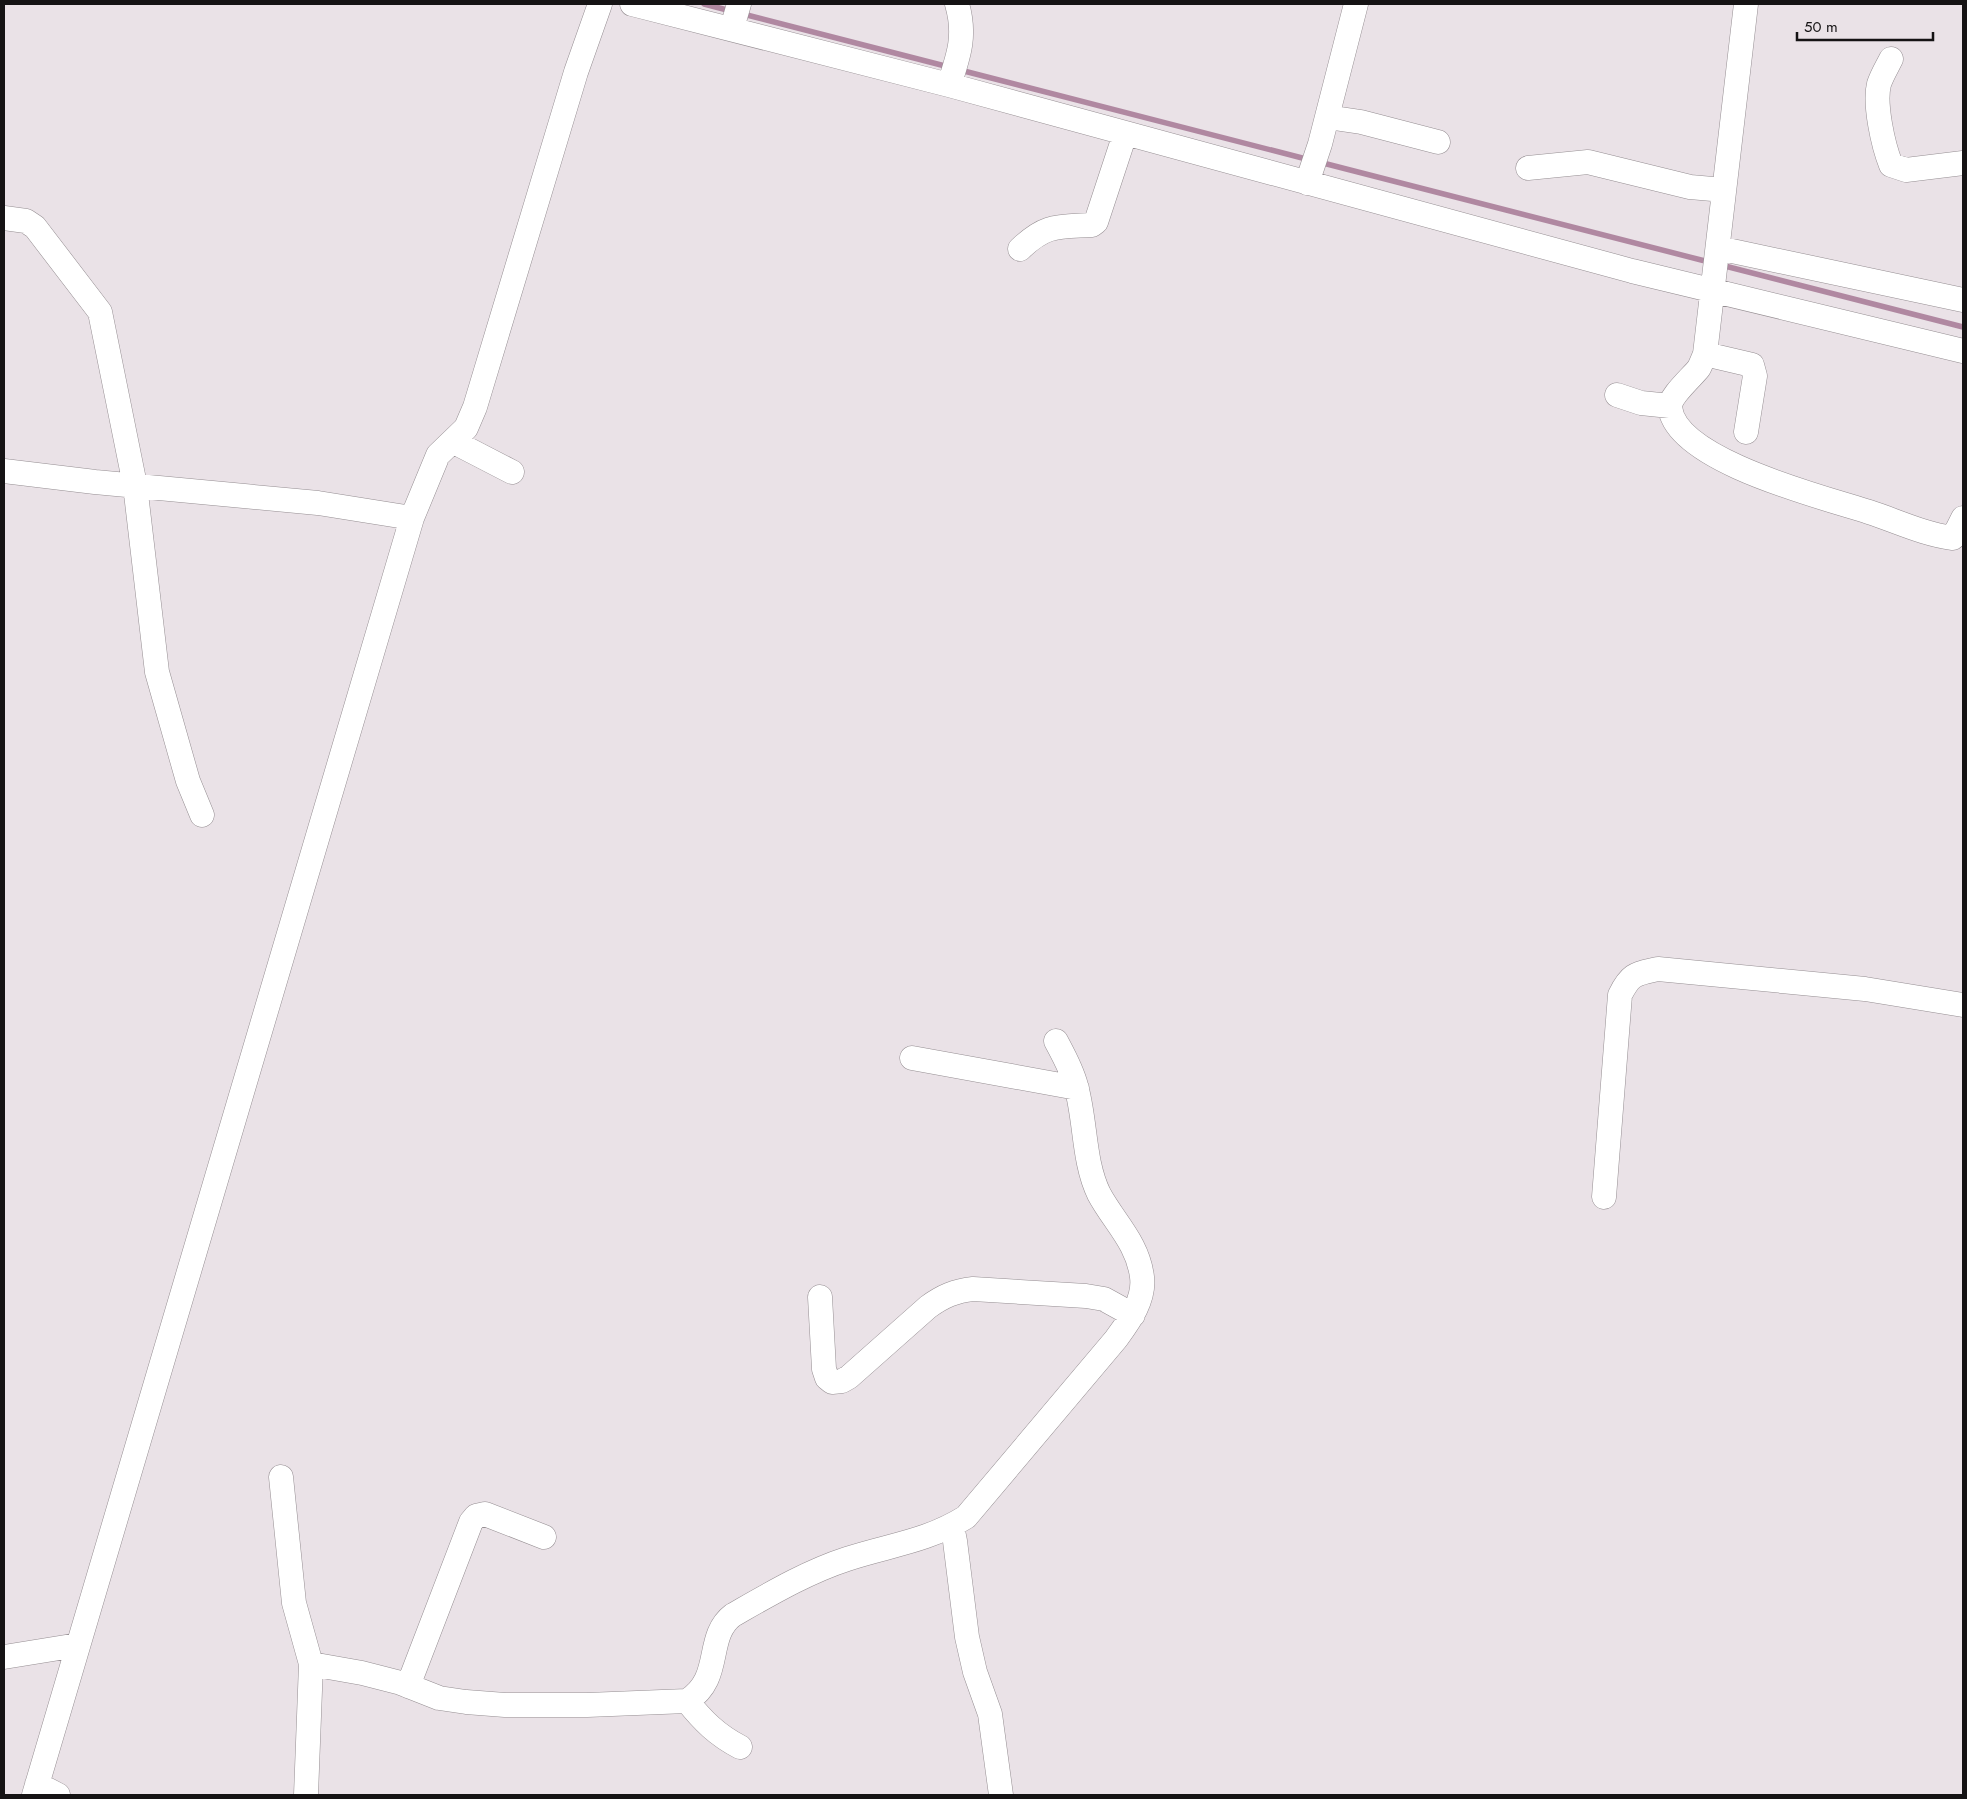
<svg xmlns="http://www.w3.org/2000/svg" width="1967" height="1799" viewBox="0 0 1967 1799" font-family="Jost,sans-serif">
	<rect width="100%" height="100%" fill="#eae2e7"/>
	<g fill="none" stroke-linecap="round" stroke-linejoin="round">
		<path stroke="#b088a1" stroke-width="5.5" d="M 704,4 L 731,11
			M 743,14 L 949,67
			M 960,70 L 1310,160
			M 1319,162 L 1709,262
			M 1721,265 L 1963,327"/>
		<g stroke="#958e92" stroke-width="25">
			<path id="minor" d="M 632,4 L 949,85 L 1632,271 L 1963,351
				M 1746,4 L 1705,354 C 1703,359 1701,364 1699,368 C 1692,377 1669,397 1670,407 C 1675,461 1826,498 1869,512 C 1897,521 1923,534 1953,538 L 1963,518
				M 732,28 L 739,4
				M 1891,59 C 1887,67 1882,75 1879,84 C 1874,104 1883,145 1891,165 L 1906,170 L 1963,163
				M 949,85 C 959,55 966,35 957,4
				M 1327,117 L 1361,122 L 1438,142
				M 1528,168 L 1588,162 L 1690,187 L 1724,190
				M 1307,183 L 1320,144 L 1356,4
				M 4,218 L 26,221 L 35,227 L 100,312 L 135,485 L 157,672 L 188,781 L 202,815
				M 1718,248 L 1963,300
				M 1020,249 C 1046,224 1057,227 1092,225 L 1096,222 L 1125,134
				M 1705,354 L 1752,365 L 1755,376 L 1746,432
				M 1617,395 L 1641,403 L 1670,406
				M 454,442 L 512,472
				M 4,471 L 95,482 L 318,503 L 412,518
				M 912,1058 L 1077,1088
				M 1604,1197 L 1620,995 C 1631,973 1636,974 1658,969 L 1865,989 L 1963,1005
				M 820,1297 L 824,1369 L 827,1378 L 832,1382 L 842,1381 L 849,1377 L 928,1307 C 943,1296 955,1291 973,1289 L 1086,1296 L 1104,1299 L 1133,1315
				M 281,1477 L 294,1603 L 311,1664 L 306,1795
				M 952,1526 L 955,1541 L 967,1637 L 975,1672 L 990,1714 L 1001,1795
				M 4,1657 L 78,1645
				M 311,1664 L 362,1673 L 401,1683 L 439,1698 L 466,1702 L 505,1705 L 587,1705 L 687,1701 C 724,1678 704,1637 733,1615 C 770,1594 807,1572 847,1559 C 889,1545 926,1542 966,1517 L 1116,1339 C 1129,1321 1145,1300 1142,1277 C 1138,1243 1114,1222 1099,1194 C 1083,1161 1086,1121 1076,1086 C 1072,1070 1064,1056 1056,1041
				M 408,1686 L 471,1522 L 476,1516 L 485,1514 L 544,1537
				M 687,1701 C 703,1721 717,1735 740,1747
				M 37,1784 L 58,1795
				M 34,1795 L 412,518 L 438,455 L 466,428 L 475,407 L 576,72 L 600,4"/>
		</g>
		<use href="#minor" stroke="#fff" stroke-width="24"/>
	</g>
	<rect width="1967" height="1799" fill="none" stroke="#151314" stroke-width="10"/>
	<path d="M1797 32v8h136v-8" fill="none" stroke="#151314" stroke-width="2.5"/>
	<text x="1804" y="32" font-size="15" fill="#151314" stroke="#eae2e7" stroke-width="4" paint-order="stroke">50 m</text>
</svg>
